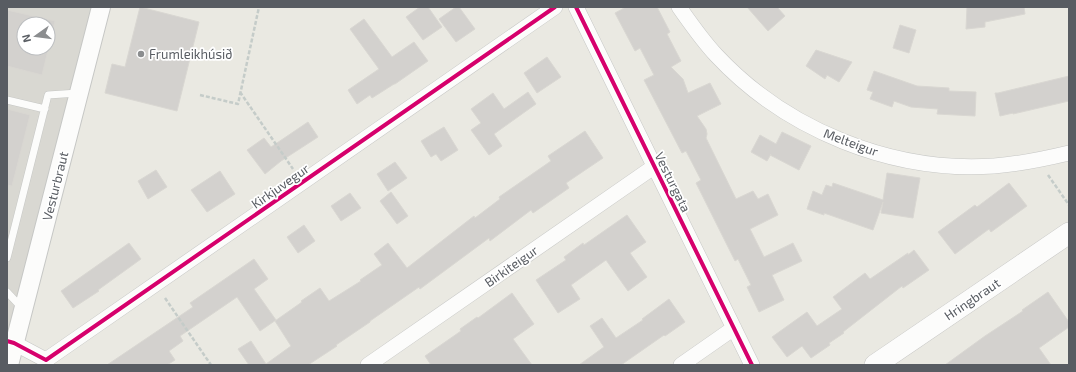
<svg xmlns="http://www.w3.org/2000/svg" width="1076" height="372" viewBox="0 0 1076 372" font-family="'Exo 2',sans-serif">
	<rect width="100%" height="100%" fill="#eae9e2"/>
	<path fill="#d9d8d2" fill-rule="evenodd" d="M 7,7 L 100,7 L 7,365 ZM 24,24 L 48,24 L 48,48 L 24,48 Z"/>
	<path fill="#d3d1ce" stroke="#d9d7d2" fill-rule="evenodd" d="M 140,7 L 199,22 L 177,111 L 105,93 L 112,64 L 125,67 Z
		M 420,7 L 428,7 L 442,27 L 423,40 L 406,17 Z
		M 456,7 L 459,7 L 475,29 L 456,42 L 439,19 Z
		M 626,7 L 657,7 L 670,32 L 667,34 L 681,61 L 671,67 L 683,79 L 688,93 L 710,83 L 721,104 L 697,116 L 706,129 L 707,134 L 706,138 L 736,199 L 753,191 L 758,199 L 768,194 L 778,215 L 750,229 L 764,257 L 793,243 L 802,261 L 772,275 L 784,300 L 759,312 L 747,287 L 751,285 L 738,259 L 735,261 L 696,183 L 701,180 L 686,151 L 682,153 L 644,80 L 654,75 L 640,48 L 635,51 L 615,13 Z
		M 747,7 L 777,7 L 785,16 L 768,31 Z
		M 967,7 L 1024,7 L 1025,14 L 985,22 L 985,27 L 966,29 Z
		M 7,10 L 55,21 L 42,75 L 7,66 ZM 24,24 L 48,24 L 48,48 L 24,48 Z
		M 364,19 L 392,57 L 414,42 L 428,61 L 395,84 L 394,84 L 372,98 L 370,95 L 357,104 L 348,90 L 379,69 L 350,29 Z
		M 900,25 L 916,30 L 909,53 L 893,48 Z
		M 816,50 L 852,62 L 839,82 L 827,75 L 825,79 L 806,66 Z
		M 547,57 L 561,77 L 537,93 L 524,73 Z
		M 874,71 L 917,86 L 949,88 L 949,91 L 976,92 L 975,116 L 937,114 L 938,109 L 911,107 L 894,101 L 892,107 L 870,99 L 873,92 L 867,90 Z
		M 1069,76 L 1069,101 L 1013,114 L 1013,113 L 1000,116 L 995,93 L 998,93 Z
		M 528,92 L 536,104 L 494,134 L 502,146 L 489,155 L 471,130 L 481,123 L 471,109 L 493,93 L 504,109 Z
		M 7,109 L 30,115 L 12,186 L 7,185 Z
		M 308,122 L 318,137 L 281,161 L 265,174 L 247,150 L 264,138 L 271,147 Z
		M 444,127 L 458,150 L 441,161 L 436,154 L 431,157 L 421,141 Z
		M 585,131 L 603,158 L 566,183 L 569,188 L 533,213 L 531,210 L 490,241 L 489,238 L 420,289 L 419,287 L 370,321 L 370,322 L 336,345 L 337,346 L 308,365 L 249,365 L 238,349 L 251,341 L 266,364 L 291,346 L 275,321 L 302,302 L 301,301 L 320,288 L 329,301 L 361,281 L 360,280 L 382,265 L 374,254 L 388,243 L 407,268 L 474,216 L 475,218 L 500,199 L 499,197 L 551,161 L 548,156 Z
		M 782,132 L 811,146 L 799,170 L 770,155 L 771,154 L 767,161 L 751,152 L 760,135 L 776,144 Z
		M 395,162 L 407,178 L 388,191 L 377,174 Z
		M 156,170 L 167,187 L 148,199 L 138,181 Z
		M 220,171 L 235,194 L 207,212 L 191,190 Z
		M 887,173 L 920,178 L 913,218 L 881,213 L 883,202 L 873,230 L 824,213 L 824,215 L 807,209 L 813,191 L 822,195 L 826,185 L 832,187 L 833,183 L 883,200 Z
		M 1009,183 L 1027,206 L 991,232 L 989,229 L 955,254 L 938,232 L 975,205 L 977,207 Z
		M 391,192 L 408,216 L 397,224 L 380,201 Z
		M 350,193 L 361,208 L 341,221 L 331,206 Z
		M 627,215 L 646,242 L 630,253 L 647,277 L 628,291 L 606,260 L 571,285 L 580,299 L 558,313 L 536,280 L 566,260 L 564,257 L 583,243 L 584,245 Z
		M 304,225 L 315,241 L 298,253 L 287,237 Z
		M 129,243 L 141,259 L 98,290 L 99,291 L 73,308 L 61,291 Z
		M 914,250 L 929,270 L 903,288 L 902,286 L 843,332 L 844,333 L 829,343 L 830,345 L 811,358 L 802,346 L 787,357 L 772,337 L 807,312 L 817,326 L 842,309 L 833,297 L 865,273 L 870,279 L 908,253 L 908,255 Z
		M 254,259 L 268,279 L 254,289 L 276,320 L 260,331 L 237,297 L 180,336 L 183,341 L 169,351 L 175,360 L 167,365 L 107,365 L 193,307 L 190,303 Z
		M 1048,292 L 1069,322 L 1069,327 L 1039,348 L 1051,365 L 945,365 L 985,336 L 1023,311 L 1022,310 Z
		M 512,293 L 534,324 L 513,339 L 532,365 L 431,365 L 425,356 L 461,331 L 460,329 L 477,317 L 478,318 Z
		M 669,299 L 685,322 L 665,336 L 664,335 L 621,365 L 579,365 L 604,347 L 590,326 L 602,318 L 616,338 L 643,320 L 642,319 Z"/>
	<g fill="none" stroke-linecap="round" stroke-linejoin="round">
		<g stroke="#c6c7c5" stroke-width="8">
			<path id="service" d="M 7,100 L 45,109
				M 7,258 L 48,95 L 78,93
				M 7,292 L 22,308"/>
		</g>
		<g stroke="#c6c7c5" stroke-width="16">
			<path id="minor" d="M 576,7 L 752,365
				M 679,7 C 691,24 702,40 716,55 C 786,130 892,173 994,166 C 1020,164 1044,159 1069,153
				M 7,341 L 14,343 L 46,360 L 555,7
				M 368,365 L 655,166
				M 681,365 L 734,328"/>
		</g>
		<g stroke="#c6c7c5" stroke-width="20">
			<path id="tertiary" d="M 9,365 L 101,7"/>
		</g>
		<g stroke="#c6c6c5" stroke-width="22">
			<path id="secondary" d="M 875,365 L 1069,233"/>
		</g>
		<path stroke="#c5ccc9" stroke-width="2.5" stroke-dasharray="4 2" stroke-linecap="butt" d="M 240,92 L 293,169
			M 200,95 L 238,104 L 259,7
			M 1048,175 L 1069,205
			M 165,298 L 211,365"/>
		<use href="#service" stroke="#fcfcfb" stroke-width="7"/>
		<use href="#minor" stroke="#fcfcfb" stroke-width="15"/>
		<use href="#tertiary" stroke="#fcfcfb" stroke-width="18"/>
		<use href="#secondary" stroke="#fcfcfb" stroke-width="21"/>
		<g stroke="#fff" stroke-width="6">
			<path id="cycleway" d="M 576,7 L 752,365
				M 7,341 L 14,343 L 46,360 L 555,7"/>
		</g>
		<use href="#cycleway" stroke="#d6006c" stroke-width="4"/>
	</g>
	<circle fill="#8b8d8f" stroke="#fff" stroke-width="1.5" cx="141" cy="54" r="4"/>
	<g text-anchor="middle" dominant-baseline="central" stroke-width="3.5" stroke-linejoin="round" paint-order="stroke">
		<g font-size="13" fill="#585c62" stroke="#fff" text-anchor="start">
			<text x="149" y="54">Frumleikhúsið</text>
		</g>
		<g font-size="13" fill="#585c62" stroke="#fff">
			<text transform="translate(851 142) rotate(20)">Melteigur</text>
			<text transform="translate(673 182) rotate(64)">Vesturgata</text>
			<text transform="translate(55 186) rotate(-76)">Vesturbraut</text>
			<text transform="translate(280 186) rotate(-35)">Kirkjuvegur</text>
			<text transform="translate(511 266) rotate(-35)">Birkiteigur</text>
			<text transform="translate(972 299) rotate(-34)">Hringbraut</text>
		</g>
	</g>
	<rect width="1076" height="372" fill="none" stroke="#585c62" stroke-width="16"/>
	<g transform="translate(36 36) rotate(256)"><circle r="19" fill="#ffffff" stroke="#bcbec0"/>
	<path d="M0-3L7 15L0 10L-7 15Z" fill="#8b8d8f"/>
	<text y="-6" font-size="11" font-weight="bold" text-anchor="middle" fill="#585c62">N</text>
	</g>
</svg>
